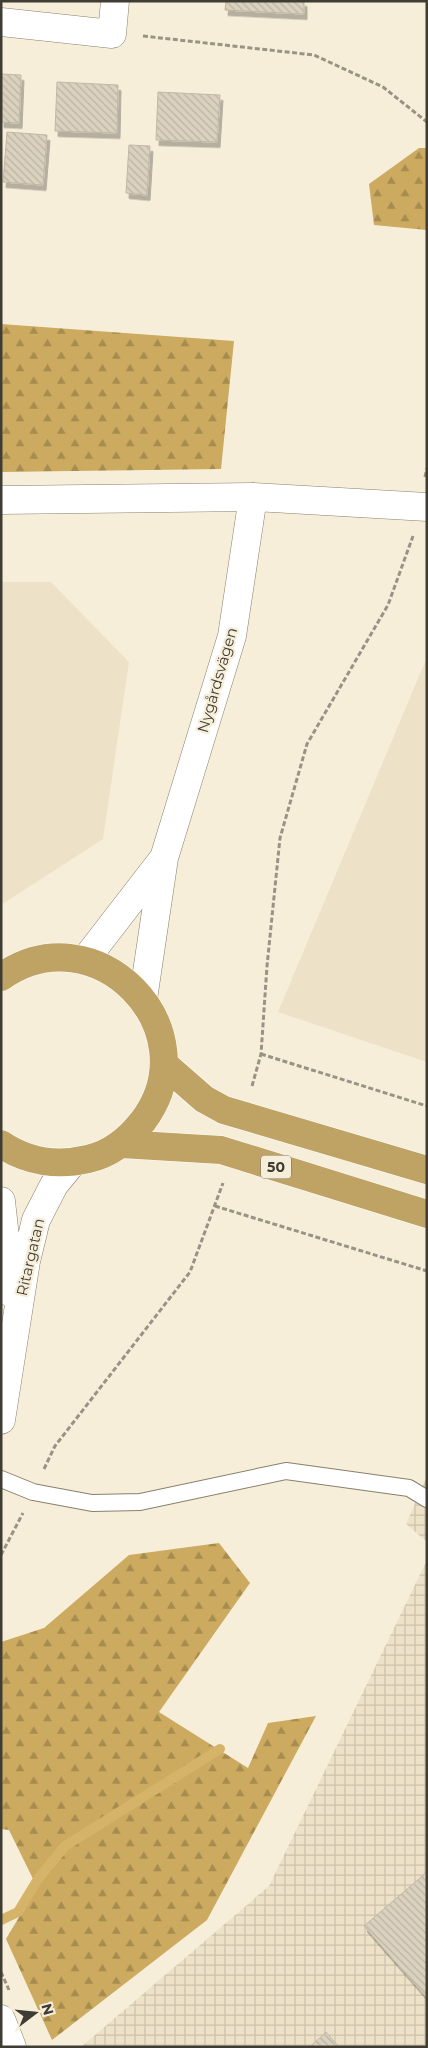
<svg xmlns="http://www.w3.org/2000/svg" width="428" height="2048" viewBox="0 0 428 2048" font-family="Montserrat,sans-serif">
	<defs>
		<pattern id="industrial-grid" width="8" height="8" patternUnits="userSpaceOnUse" patternTransform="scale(1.25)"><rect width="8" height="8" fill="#ede2c7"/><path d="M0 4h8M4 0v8" fill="none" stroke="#ccc3ac"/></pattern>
		<pattern id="forest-firs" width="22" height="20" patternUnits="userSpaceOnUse" patternTransform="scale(1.25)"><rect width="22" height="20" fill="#ccaa5f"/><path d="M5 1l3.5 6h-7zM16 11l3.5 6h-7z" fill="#a78c4f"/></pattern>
		<pattern id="building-back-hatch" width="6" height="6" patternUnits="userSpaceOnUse" patternTransform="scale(1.25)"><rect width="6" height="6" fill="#dad1be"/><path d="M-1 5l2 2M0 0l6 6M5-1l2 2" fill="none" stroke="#bcb4a4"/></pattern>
		<filter id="shadow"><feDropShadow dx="3" dy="5.5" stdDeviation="0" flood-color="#0004"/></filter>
	</defs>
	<rect width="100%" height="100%" fill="#f7eeda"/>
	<path fill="#ede2c7" d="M 1,582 L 51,582 L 129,662 L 103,839 L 1,905 Z
		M 427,657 L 427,1062 L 278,1012 Z"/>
	<path fill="url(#industrial-grid)" d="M 427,1476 L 427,1542 L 406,1524 Z
		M 427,1560 L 427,2047 L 81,2047 L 269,1886 Z"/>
	<path fill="url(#forest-firs)" d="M 419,148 L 427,148 L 427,230 L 374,225 L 369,184 Z
		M 1,324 L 234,341 L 221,469 L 1,472 Z
		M 219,1543 L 250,1583 L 159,1712 L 248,1768 L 268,1723 L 316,1716 L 207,1920 L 52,2040 L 6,1939 L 37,1887 L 9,1830 L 1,1829 L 1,1642 L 44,1628 L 129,1555 Z"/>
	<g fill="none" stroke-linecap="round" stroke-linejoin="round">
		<path stroke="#d5b368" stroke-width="10" d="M 1,1920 L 18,1912 L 38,1879 L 65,1846 L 220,1749"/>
	</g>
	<path fill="url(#building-back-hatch)" stroke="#c0b7a4" filter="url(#shadow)" d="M 226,1 L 304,1 L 304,14 L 225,10 Z
		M 1,74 L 21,75 L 19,123 L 1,122 Z
		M 57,82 L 118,85 L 117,133 L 55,131 Z
		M 158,92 L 220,95 L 217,142 L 156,140 Z
		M 7,132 L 47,135 L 43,185 L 3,182 Z
		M 129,145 L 150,146 L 147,195 L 126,193 Z
		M 427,1872 L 427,1998 L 364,1926 Z
		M 326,2032 L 339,2047 L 310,2047 Z"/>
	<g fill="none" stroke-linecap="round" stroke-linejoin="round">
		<g stroke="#88806e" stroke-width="18">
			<path id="service" d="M 1,1479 L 33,1492 L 92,1503 L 140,1502 L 286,1471 L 409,1488 L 427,1499"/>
		</g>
		<g stroke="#88806e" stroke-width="29">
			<path id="minor" d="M 1,22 L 112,34 L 115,1
				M 1,1201 L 11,1293
				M 1,1420 L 26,1261 L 36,1220 L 54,1185 L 72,1163
				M 1,2019 L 12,2047"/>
		</g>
		<g stroke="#88806e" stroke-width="29">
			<path id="tertiary" d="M 1,500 L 253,497 L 427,507
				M 85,960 L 163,859
				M 143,999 L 164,858 L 232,636 L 253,497"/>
		</g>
		<g stroke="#fff" stroke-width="29">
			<path id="trunk" d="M 1,977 C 95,910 212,1029 143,1121 C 129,1139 111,1154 88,1159 C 58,1166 27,1162 1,1144
				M 164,1064 L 204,1099 L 224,1110 L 427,1170
				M 121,1144 L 221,1150 L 427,1214"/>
		</g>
		<path stroke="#999385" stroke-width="3" stroke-dasharray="5 2.5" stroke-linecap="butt" d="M 143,36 L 314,55 L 383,87 L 427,122
			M 425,477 L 427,468
			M 261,1054 L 427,1106
			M 252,1086 L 261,1054 L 267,966 L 280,838 L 307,744 L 388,605 L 413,536
			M 215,1206 L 427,1271
			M 44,1469 L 55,1446 L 190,1272 L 223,1183
			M 1,1555 L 23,1513
			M 1,1972 L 9,1990"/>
		<use href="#service" stroke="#fff" stroke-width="16"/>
		<use href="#minor" stroke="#fff" stroke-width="28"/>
		<use href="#tertiary" stroke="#fff" stroke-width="28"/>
		<use href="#trunk" stroke="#bea364" stroke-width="28"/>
	</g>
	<g text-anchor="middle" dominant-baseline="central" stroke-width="4.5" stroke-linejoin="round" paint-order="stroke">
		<rect fill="#f7eeda" stroke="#767166" stroke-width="1" x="261" y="1155.5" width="30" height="23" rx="4"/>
		<g font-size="14" font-weight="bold" fill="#3f3c34">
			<text x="276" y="1167">50</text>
		</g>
		<g font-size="15" fill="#3f3c34" stroke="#f7eeda">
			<text transform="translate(217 680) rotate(-74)">Nygårdsvägen</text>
			<text transform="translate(30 1257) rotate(-77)">Ritargatan</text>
		</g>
	</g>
	<rect width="428" height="2048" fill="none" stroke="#3f3c34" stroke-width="5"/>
	<g transform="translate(35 2013) rotate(74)" stroke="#f7eeda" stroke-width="4" paint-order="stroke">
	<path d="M0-4L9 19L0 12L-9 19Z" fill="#3f3c34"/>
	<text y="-8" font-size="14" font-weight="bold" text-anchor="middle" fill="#3f3c34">N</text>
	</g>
</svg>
